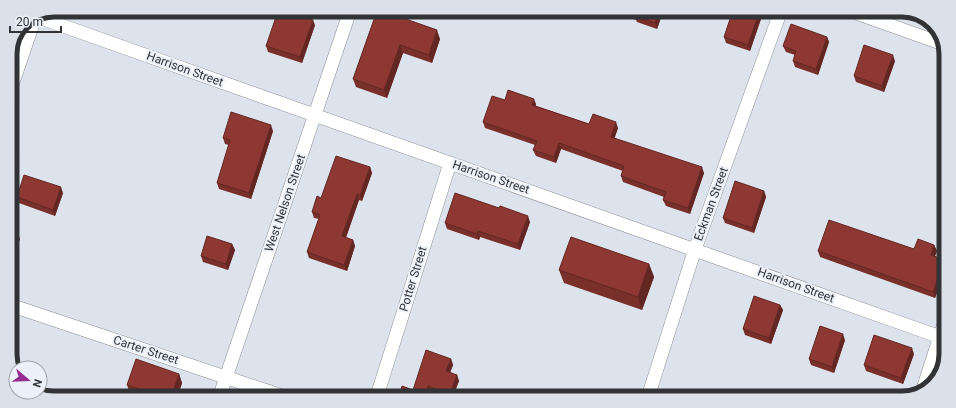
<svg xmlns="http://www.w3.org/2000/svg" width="956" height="408" viewBox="0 0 956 408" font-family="Roboto,sans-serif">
	<rect width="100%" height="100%" fill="#dde3ec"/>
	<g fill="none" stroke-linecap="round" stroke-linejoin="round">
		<g stroke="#8a8f97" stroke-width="14">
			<path id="street" d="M 856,13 L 943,44
				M 38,17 L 943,338
				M 10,91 L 35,18
				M 10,305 L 282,396
				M 922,392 L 943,327
				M 220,395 L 350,11
				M 377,396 L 450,163
				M 648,397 L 695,249 L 780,13"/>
		</g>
		<use href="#street" stroke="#fff" stroke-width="13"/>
	</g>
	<path fill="#79302b" d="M 377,11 L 440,39 L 432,63 L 403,53 L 387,98 L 356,87 L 353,79 Z
		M 614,12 L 663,12 L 657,29 L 637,22 L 636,20 Z
		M 763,13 L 750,51 L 726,43 L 724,37 Z
		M 315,25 L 302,63 L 268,52 L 266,46 Z
		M 827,37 L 829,42 L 818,75 L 795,67 L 793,61 L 795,55 L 786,52 L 783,46 Z
		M 895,61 L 884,92 L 856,82 L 854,76 Z
		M 505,100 L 536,104 L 536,106 L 589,124 L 618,128 L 614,138 L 704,173 L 690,214 L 666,206 L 663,200 L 664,197 L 623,182 L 621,176 L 623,171 L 561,149 L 556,163 L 536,156 L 533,150 L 535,145 L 485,128 L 483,122 Z
		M 273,131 L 251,199 L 219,189 L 217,183 L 229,145 L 225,144 L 223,138 Z
		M 370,167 L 372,173 L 362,201 L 359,200 L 346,238 L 353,240 L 355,246 L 347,271 L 309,258 L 307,252 L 319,219 L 314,218 L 312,212 L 321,198 Z
		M 764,191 L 766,197 L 754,233 L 725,223 L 723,218 Z
		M 63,193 L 55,216 L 19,203 L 17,197 Z
		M 530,222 L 520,250 L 480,237 L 479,240 L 447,229 L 445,223 Z
		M 232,244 L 235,250 L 228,270 L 203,262 L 201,256 Z
		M 934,245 L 937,251 L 935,256 L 944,260 L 944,274 L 935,298 L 820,257 L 818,251 L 914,249 Z
		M 649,264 L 654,277 L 642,310 L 564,283 L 559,270 Z
		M 780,305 L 783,310 L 771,344 L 745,335 L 743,329 Z
		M 845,340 L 834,373 L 811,365 L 809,359 Z
		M 914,354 L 903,384 L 866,371 L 864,365 Z
		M 451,359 L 453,365 L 450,373 L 457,375 L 459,381 L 453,396 L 442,396 L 430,392 L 429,396 L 399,396 L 413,390 Z
		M 179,374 L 182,383 L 178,395 L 136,395 L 130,393 L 127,385 Z"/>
	<path fill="#632723" d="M 309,11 L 313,11 L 309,23 L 307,18 Z
		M 659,12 L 663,12 L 657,29 L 655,23 Z
		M 759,13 L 763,13 L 750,51 L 748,45 Z
		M 313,20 L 315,25 L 302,63 L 300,57 Z
		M 437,30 L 440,39 L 432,63 L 429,55 Z
		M 827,37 L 829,42 L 818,75 L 816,69 Z
		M 400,45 L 403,53 L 387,98 L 384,90 Z
		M 893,55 L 895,61 L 884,92 L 882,86 Z
		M 534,99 L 536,104 L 534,111 L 532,105 Z
		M 616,122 L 618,128 L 613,143 L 611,137 Z
		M 271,125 L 273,131 L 251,199 L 249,193 Z
		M 559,143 L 561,149 L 556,163 L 554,157 Z
		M 370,167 L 372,173 L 362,201 L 360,195 Z
		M 702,167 L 704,173 L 690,214 L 688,208 Z
		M 61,187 L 63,193 L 55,216 L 53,210 Z
		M 764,191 L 766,197 L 754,233 L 752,228 Z
		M 357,194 L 359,200 L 344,242 L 342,236 Z
		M 528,216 L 530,222 L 520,250 L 518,244 Z
		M 478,231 L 480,237 L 479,240 L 477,234 Z
		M 18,233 L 20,239 L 10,268 L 10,256 Z
		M 353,240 L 355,246 L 347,271 L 344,265 Z
		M 232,244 L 235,250 L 228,270 L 226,264 Z
		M 934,245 L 937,251 L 933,261 L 931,255 Z
		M 944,261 L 944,274 L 935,298 L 933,292 Z
		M 649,264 L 654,277 L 642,310 L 638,297 Z
		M 780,305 L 783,310 L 771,344 L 769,338 Z
		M 843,334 L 845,340 L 834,373 L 832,367 Z
		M 912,348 L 914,354 L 903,384 L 901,378 Z
		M 451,359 L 453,365 L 448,377 L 446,371 Z
		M 179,374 L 182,383 L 178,395 L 172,395 Z
		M 457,375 L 459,381 L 453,396 L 451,396 L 450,394 Z
		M 428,386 L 430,392 L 429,396 L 425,396 Z"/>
	<path fill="#8d3832" stroke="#632723" d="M 278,11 L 309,11 L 307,18 L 313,20 L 300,57 L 266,46 Z
		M 377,11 L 383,11 L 437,30 L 429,55 L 400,45 L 384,90 L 353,79 Z
		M 629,12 L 659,12 L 655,23 L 635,16 L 635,14 Z
		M 732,13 L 759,13 L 748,45 L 724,37 Z
		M 791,24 L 827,37 L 816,69 L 793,61 L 796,51 L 783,46 Z
		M 864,45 L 893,55 L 882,86 L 854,76 Z
		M 508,90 L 534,99 L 532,105 L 589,124 L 593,114 L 616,122 L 611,137 L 702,167 L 688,208 L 663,200 L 666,192 L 621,176 L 624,166 L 559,143 L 554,157 L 533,150 L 537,141 L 483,122 L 492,96 L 505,100 Z
		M 231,112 L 271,125 L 249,193 L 217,183 L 230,140 L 223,138 Z
		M 336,156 L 370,167 L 360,195 L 357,194 L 342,236 L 353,240 L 344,265 L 307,252 L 320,215 L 312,212 L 317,196 L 321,198 Z
		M 24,175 L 61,187 L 53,210 L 17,197 Z
		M 735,181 L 764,191 L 752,228 L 723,218 Z
		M 455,193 L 499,208 L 500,206 L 528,216 L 518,244 L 478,231 L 477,234 L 445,223 Z
		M 829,220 L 914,249 L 918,239 L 934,245 L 931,255 L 944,260 L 944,261 L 933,292 L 818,251 Z
		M 10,230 L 18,233 L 10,256 Z
		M 207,236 L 232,244 L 226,264 L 201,256 Z
		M 571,237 L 649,264 L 638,297 L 559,270 Z
		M 754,296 L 780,305 L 769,338 L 743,329 Z
		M 820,326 L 843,334 L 832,367 L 809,359 Z
		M 874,335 L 912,348 L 901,378 L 864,365 Z
		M 426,350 L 451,359 L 446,371 L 457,375 L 450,394 L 428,386 L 425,396 L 399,396 L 402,386 L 413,390 Z
		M 136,359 L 179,374 L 172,395 L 156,395 L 127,385 Z"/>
	<g text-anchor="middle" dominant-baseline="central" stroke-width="4" stroke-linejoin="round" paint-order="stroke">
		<g font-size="12" fill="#313337" stroke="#ebf0f9">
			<text transform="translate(185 69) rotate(20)">Harrison Street</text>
			<text transform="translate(491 177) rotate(19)">Harrison Street</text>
			<text transform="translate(285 203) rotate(-71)">West Nelson Street</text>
			<text transform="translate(711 204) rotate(-70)">Eckman Street</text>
			<text transform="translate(413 279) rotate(-73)">Potter Street</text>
			<text transform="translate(796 285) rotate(20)">Harrison Street</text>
			<text transform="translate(146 350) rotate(18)">Carter Street</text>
		</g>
	</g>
	<path d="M0 0H956V408H0ZM54 17H902A37 37 0 0 1 939 54V354A37 37 0 0 1 902 391H54A37 37 0 0 1 17 354V54A37 37 0 0 1 54 17Z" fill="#dce1e9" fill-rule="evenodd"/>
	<path fill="none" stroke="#313337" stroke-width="5" d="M54 17H902A37 37 0 0 1 939 54V354A37 37 0 0 1 902 391H54A37 37 0 0 1 17 354V54A37 37 0 0 1 54 17Z"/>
	<g transform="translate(28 380) rotate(109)"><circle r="19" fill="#ebf0f9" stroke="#a1a4ab"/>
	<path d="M0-3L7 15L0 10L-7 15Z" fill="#942d92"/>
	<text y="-6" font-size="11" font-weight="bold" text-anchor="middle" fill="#313337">N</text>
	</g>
	<path d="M10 26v6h51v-6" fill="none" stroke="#313337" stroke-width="2"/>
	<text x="16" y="26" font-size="12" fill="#313337" stroke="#ebf0f9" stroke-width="3" paint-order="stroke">20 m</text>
</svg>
